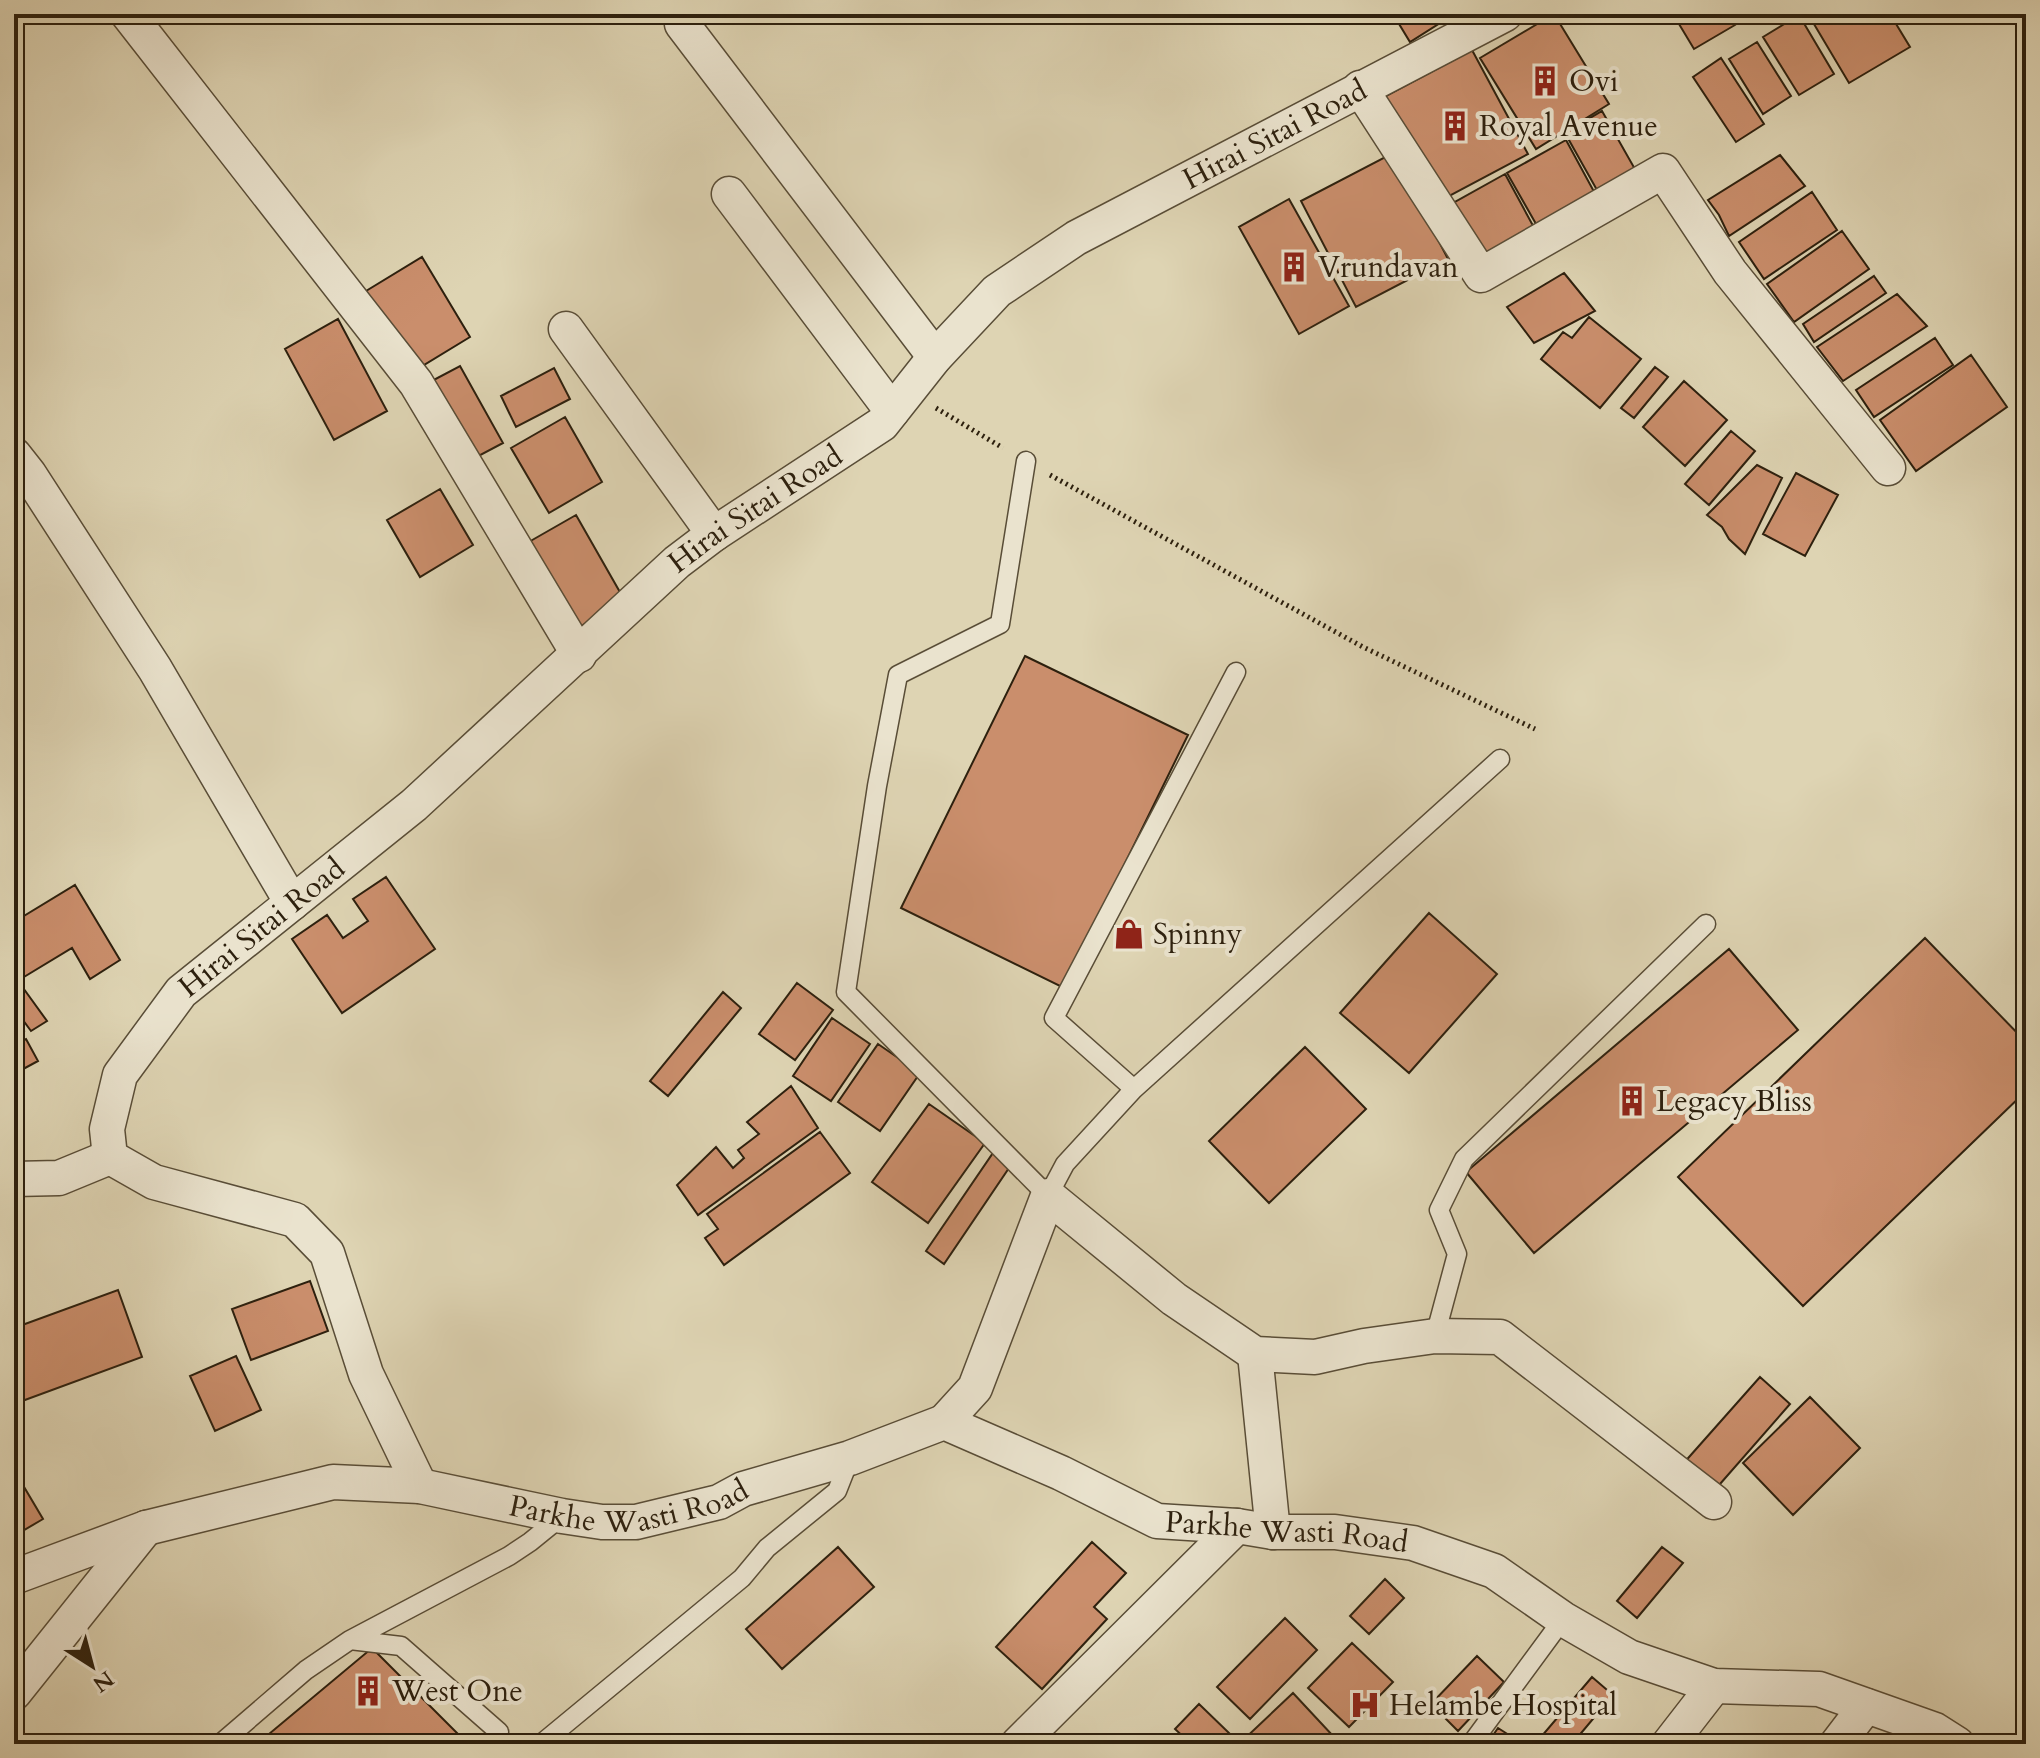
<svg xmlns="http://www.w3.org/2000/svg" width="2040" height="1758" viewBox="0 0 2040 1758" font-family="Cardo,serif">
	<rect width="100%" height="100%" fill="#ded4b3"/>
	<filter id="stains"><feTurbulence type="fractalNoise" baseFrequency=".0025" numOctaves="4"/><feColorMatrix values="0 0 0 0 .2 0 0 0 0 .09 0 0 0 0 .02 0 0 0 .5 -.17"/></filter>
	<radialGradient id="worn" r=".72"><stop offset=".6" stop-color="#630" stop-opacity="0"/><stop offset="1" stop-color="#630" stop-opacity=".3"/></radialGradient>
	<path fill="#ca8e6c" stroke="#2d200e" stroke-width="2" d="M 1393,14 L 1449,14 L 1451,16 L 1410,42 Z
		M 1554,14 L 1609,104 L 1536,149 L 1480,58 Z
		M 1673,14 L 1729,14 L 1735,25 L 1694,49 Z
		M 1808,14 L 1890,14 L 1910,47 L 1849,83 Z
		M 1799,15 L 1834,74 L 1799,95 L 1763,37 Z
		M 1757,42 L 1791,96 L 1763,114 L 1729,59 Z
		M 1472,50 L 1528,154 L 1438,202 L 1382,98 Z
		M 1721,58 L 1764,124 L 1736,142 L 1693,77 Z
		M 1602,111 L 1640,178 L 1602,199 L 1565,133 Z
		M 1566,140 L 1598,199 L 1540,231 L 1507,173 Z
		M 1393,153 L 1448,259 L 1356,307 L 1301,201 Z
		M 1780,155 L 1805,186 L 1729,236 L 1719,215 L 1708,200 Z
		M 1505,174 L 1537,233 L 1479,266 L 1446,207 Z
		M 1812,192 L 1837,230 L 1764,279 L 1739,242 Z
		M 1289,199 L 1349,306 L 1299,334 L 1239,227 Z
		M 1842,231 L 1869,269 L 1794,322 L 1767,284 Z
		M 422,257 L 470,337 L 414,371 L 366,291 Z
		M 1564,273 L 1595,311 L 1534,343 L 1507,307 Z
		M 1874,276 L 1886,293 L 1814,342 L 1803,324 Z
		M 1897,294 L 1927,326 L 1843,381 L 1817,347 Z
		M 1589,317 L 1641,359 L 1600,408 L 1541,359 L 1563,332 L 1572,338 Z
		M 338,319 L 387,411 L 334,440 L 285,349 Z
		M 1935,338 L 1953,365 L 1874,417 L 1856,390 Z
		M 1971,355 L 2007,407 L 1916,471 L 1880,420 Z
		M 460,366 L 503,443 L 471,460 L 428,383 Z
		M 1655,367 L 1668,377 L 1634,418 L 1621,408 Z
		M 554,368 L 570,399 L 516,427 L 501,396 Z
		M 1684,381 L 1727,420 L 1685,466 L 1643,427 Z
		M 565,417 L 602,482 L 549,513 L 511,448 Z
		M 1731,431 L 1755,451 L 1709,505 L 1685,484 Z
		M 1757,465 L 1782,478 L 1745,554 L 1729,539 L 1722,527 L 1707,515 Z
		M 1796,473 L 1838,495 L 1805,556 L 1763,534 Z
		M 440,489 L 473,545 L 420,577 L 387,520 Z
		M 576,515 L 625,601 L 576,629 L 527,543 Z
		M 1025,656 L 1188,735 L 1064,988 L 901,908 Z
		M 386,877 L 435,949 L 342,1013 L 292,939 L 327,915 L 343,938 L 368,921 L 353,899 Z
		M 75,885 L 120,960 L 90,979 L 72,948 L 19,980 L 14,972 L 14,922 Z
		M 1429,913 L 1497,974 L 1409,1073 L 1340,1013 Z
		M 1925,938 L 2026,1042 L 2026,1091 L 1803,1306 L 1678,1177 Z
		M 1729,949 L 1798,1030 L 1534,1253 L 1466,1172 Z
		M 797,983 L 833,1010 L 795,1060 L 759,1034 Z
		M 21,985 L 47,1021 L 31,1031 L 14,1008 L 14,990 Z
		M 723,992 L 741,1008 L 668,1096 L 650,1081 Z
		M 15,1017 L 24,1031 L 14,1037 L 14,1018 Z
		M 832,1018 L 870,1044 L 831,1101 L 793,1076 Z
		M 26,1039 L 38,1061 L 14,1074 L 14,1045 Z
		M 878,1044 L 920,1073 L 880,1131 L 838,1102 Z
		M 1305,1047 L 1366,1109 L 1269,1203 L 1209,1141 Z
		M 791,1086 L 818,1128 L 698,1215 L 677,1185 L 716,1147 L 733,1168 L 744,1158 L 738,1150 L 759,1134 L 747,1122 Z
		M 929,1104 L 985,1143 L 928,1223 L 872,1182 Z
		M 820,1132 L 850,1173 L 724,1265 L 705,1238 L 718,1229 L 707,1214 Z
		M 995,1150 L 1013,1162 L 944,1264 L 926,1251 Z
		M 310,1281 L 328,1331 L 251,1360 L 232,1309 Z
		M 118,1290 L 142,1357 L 14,1404 L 14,1328 Z
		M 236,1356 L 261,1410 L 215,1431 L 190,1376 Z
		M 1760,1377 L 1790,1404 L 1713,1492 L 1682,1465 Z
		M 1810,1397 L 1860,1448 L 1793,1515 L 1743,1463 Z
		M 14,1470 L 43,1519 L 14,1536 Z
		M 1092,1542 L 1126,1573 L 1094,1607 L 1107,1619 L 1042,1689 L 996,1647 Z
		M 838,1547 L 874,1587 L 782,1669 L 746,1629 Z
		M 1662,1547 L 1683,1563 L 1637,1618 L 1617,1601 Z
		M 1385,1579 L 1404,1598 L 1369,1634 L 1350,1616 Z
		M 1285,1618 L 1317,1650 L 1250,1719 L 1217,1687 Z
		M 1352,1643 L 1393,1682 L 1349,1727 L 1308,1688 Z
		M 372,1648 L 458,1734 L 448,1744 L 279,1744 L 269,1734 Z
		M 1477,1656 L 1504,1682 L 1458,1731 L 1431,1704 Z
		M 1592,1677 L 1613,1695 L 1572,1744 L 1535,1744 Z
		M 1293,1693 L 1334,1737 L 1327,1744 L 1239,1744 Z
		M 1199,1704 L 1229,1733 L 1218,1744 L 1191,1744 L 1175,1729 Z
		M 1498,1728 L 1523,1744 L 1487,1744 Z"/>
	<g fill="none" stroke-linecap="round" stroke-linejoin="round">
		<g stroke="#594d37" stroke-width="21">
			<path id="lane" d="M 1026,461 L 1000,624 L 898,675 L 877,786 L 846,992 L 1048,1196 L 1065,1164 L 1134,1089 L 1500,759
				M 1134,1089 L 1054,1018 L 1236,672
				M 1435,1336 L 1457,1254 L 1439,1210 L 1464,1159 L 1706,924
				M 350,1640 L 401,1646 L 499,1732 L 489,1744
				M 220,1744 L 306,1670 L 350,1640 L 509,1556 L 530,1542 L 562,1516
				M 541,1744 L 742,1578 L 767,1548 L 837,1491 L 850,1458
				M 1471,1744 L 1563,1619"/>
		</g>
		<g stroke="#594d37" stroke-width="37">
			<g id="street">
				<path d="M 128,14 L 416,383 L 579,655"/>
				<path d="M 682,24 L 935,357"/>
				<path d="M 1360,88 L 1481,275 L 1663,171 L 1730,272 L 1888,468"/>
				<path d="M 729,194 L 892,411"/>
				<path d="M 566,329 L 714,534"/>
				<path d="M 14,455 L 29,474 L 155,669 L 292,903"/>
				<path d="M 14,1179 L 59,1178 L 110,1157"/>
				<path d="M 1255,1354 L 1273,1532"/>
				<path d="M 944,1422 L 975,1388 L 1048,1196 L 1174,1299 L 1255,1354 L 1315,1357 L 1364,1346 L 1435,1336 L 1500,1337 L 1714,1502"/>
				<path id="s1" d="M 420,1486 L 366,1374 L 327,1253 L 295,1220 L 154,1182 L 110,1157 L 107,1129 L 120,1075 L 181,992 L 414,805 L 677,562 L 714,534 L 882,424 L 935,357 L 997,291 L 1076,238 L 1505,14"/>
				<path id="s2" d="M 14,1577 L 146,1528 L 333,1482 L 420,1486 L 562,1516 L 602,1522 L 636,1522 L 719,1502 L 743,1489 L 850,1458 L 944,1422 L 1061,1473 L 1157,1521 L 1237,1526 L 1273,1532 L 1335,1532 L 1413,1543 L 1494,1571 L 1563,1619 L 1629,1657 L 1714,1686 L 1819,1689 L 1935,1730 L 1957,1744"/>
				<path d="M 14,1693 L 146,1528"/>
				<path d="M 1018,1744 L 1237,1526"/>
				<path d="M 1669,1744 L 1714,1686"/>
				<path d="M 1837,1744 L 1866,1706"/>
			</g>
		</g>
		<path stroke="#2d200e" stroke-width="5" stroke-dasharray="2 4" stroke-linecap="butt" d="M 936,408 L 1003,448
			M 1050,475 L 1363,647 L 1535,729"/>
		<use href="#lane" stroke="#eae3ce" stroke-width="18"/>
		<use href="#street" stroke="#eae3ce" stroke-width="34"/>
	</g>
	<defs>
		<g id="building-bare" transform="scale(2.4)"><path d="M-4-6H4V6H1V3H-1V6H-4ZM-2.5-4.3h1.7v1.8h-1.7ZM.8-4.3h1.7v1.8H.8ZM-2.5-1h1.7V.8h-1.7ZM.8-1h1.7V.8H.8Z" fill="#8f2418" stroke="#eae3ce" stroke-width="2.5" paint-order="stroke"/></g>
		<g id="shop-bare" transform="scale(2.4)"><path d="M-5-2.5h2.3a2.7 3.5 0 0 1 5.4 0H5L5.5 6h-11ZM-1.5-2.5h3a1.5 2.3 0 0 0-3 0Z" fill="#8f2418" stroke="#eae3ce" stroke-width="2.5" paint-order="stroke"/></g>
		<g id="hospital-bare" transform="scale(2.4)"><path d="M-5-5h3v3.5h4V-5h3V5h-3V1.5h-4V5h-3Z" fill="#8f2418" stroke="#eae3ce" stroke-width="2.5" paint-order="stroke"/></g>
	</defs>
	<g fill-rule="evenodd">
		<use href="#building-bare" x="1545" y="81"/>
		<use href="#building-bare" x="1455" y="126"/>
		<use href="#building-bare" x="1294" y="267"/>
		<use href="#shop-bare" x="1129" y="934"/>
		<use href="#building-bare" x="1632" y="1101"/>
		<use href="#building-bare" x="368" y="1691"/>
		<use href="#hospital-bare" x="1365" y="1705"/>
	</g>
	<g text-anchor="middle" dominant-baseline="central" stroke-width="8" stroke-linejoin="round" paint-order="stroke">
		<g font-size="30" fill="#2d200e" stroke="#eae3ce" text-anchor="start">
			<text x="1569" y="81">Ovi</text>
			<text x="1479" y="126">Royal Avenue</text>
			<text x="1318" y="267">Vrundavan</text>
			<text x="1153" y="934">Spinny</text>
			<text x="1656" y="1101">Legacy Bliss</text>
			<text x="392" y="1691">West One</text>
			<text x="1389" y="1705">Helambe Hospital</text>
		</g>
		<g font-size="30" fill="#2d200e" stroke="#eae3ce">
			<text stroke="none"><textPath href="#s1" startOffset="2080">Hirai Sitai Road</textPath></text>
			<text stroke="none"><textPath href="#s1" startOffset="1432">Hirai Sitai Road</textPath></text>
			<text stroke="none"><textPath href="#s1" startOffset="784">Hirai Sitai Road</textPath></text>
			<text stroke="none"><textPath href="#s2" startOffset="634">Parkhe Wasti Road</textPath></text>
			<text stroke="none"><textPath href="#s2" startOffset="1330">Parkhe Wasti Road</textPath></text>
		</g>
	</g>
	<rect width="2040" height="1758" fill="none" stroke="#ded4b3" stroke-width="48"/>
	<rect x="16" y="16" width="2008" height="1726" fill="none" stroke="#2d200e" stroke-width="4"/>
	<rect x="24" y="24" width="1992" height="1710" fill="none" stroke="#2d200e" stroke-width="2"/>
	<g transform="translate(92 1666) rotate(144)" stroke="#eae3ce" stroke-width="6" paint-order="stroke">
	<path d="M0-6L14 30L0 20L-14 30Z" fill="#2d200e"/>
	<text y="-12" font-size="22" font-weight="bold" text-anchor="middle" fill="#2d200e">N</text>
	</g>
	<rect width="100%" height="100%" filter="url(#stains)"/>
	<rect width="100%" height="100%" fill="url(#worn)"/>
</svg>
